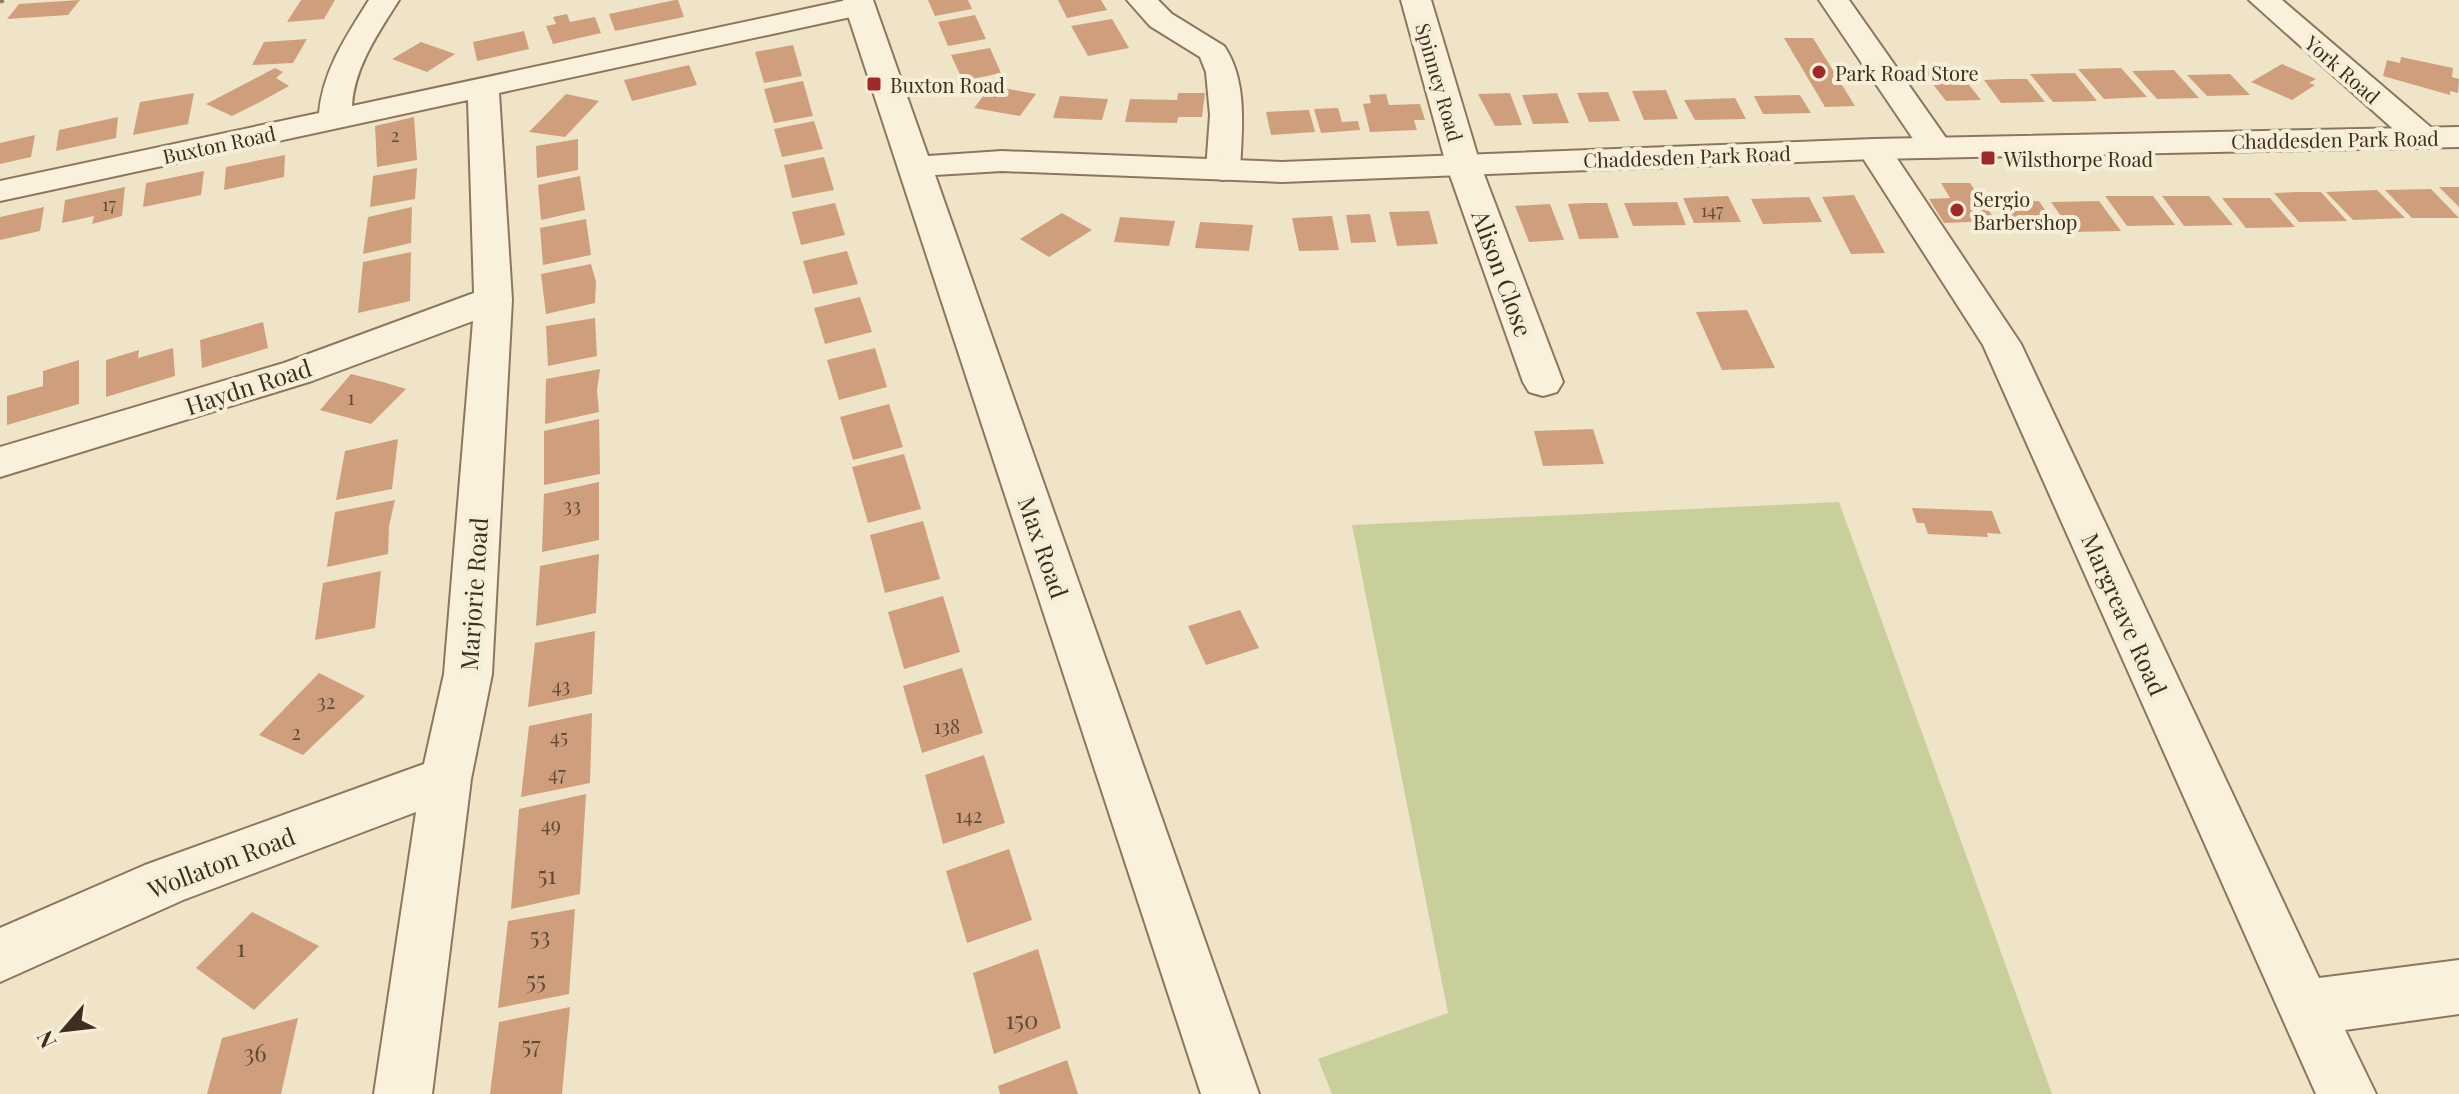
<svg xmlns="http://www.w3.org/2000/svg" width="2459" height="1094" viewBox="0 0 2459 1094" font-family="'Playfair Display',serif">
	<rect width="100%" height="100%" fill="#f0e4c8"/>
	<path fill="#c9cf9b" d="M 1839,502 L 2052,1094 L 1332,1094 L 1318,1059 L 1448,1013 L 1352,525 Z"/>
	<path fill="#cf9f7d" d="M 80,0 L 68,15 L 7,19 L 19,4 Z
		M 301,0 L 335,0 L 324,19 L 287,22 Z
		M 675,0 L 678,0 L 684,17 L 615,31 L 609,14 Z
		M 928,0 L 968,0 L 972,9 L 935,16 Z
		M 1058,0 L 1101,0 L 1107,10 L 1067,18 Z
		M 567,14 L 570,22 L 595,17 L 601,33 L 553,44 L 546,26 L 556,24 L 553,17 Z
		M 975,15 L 986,39 L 948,46 L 938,22 Z
		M 1112,19 L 1129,48 L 1088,56 L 1071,26 Z
		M 524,31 L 529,49 L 477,61 L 473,42 Z
		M 1784,38 L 1813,38 L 1855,106 L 1825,107 Z
		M 307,39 L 293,63 L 252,65 L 264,42 Z
		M 421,42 L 455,54 L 427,72 L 392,59 Z
		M 793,45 L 802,76 L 764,83 L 755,52 Z
		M 990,48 L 1001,73 L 963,81 L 951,55 Z
		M 2401,57 L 2453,68 L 2452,77 L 2459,79 L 2458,93 L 2450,91 L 2450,95 L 2383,76 L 2387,60 L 2400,63 Z
		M 2282,64 L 2316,79 L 2309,83 L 2315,85 L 2292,100 L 2251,82 Z
		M 689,65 L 697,85 L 632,101 L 624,80 Z
		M 1955,67 L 1981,100 L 1946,101 L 1921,69 Z
		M 275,68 L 283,72 L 276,78 L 289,86 L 260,102 L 232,116 L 206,104 Z
		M 2121,68 L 2147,97 L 2104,99 L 2078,69 Z
		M 2174,70 L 2199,98 L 2157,99 L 2132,71 Z
		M 2075,73 L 2097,101 L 2053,102 L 2030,74 Z
		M 2230,74 L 2250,95 L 2207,96 L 2187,75 Z
		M 2005,79 L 2027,79 L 2045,102 L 2001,103 L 1984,80 Z
		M 803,81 L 813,116 L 774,123 L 764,89 Z
		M 991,86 L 1014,90 L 1036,94 L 1020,116 L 974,108 Z
		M 1666,90 L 1678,119 L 1644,120 L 1632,91 Z
		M 1608,92 L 1620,121 L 1589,122 L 1577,93 Z
		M 194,93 L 188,124 L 133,135 L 140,102 Z
		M 1178,93 L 1205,93 L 1202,117 L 1178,117 L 1177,123 L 1125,122 L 1130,99 L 1177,100 Z
		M 1510,93 L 1522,125 L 1495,126 L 1478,94 Z
		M 1557,93 L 1569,123 L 1533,124 L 1522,95 Z
		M 566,94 L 599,101 L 565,137 L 529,132 Z
		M 1386,94 L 1389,105 L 1420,104 L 1425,120 L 1414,120 L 1417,130 L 1370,132 L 1363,104 L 1371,103 L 1369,95 Z
		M 1800,95 L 1811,113 L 1763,114 L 1754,96 Z
		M 1060,96 L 1108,99 L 1102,120 L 1053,118 Z
		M 1735,98 L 1746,119 L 1695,120 L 1684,100 Z
		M 1338,108 L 1342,122 L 1358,121 L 1360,130 L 1321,133 L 1314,109 Z
		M 1309,110 L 1315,132 L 1271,135 L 1266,112 Z
		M 118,117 L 116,138 L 56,151 L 59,130 Z
		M 414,117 L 417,160 L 377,167 L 375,126 Z
		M 814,121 L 823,149 L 782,157 L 774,129 Z
		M 35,135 L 31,157 L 0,164 L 0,143 Z
		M 578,139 L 578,170 L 537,178 L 536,146 Z
		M 285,155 L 284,177 L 224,190 L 226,167 Z
		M 824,157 L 834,190 L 792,198 L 784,165 Z
		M 417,168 L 415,199 L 370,207 L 373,176 Z
		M 204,171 L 201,195 L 143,207 L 146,183 Z
		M 580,176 L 585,210 L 541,220 L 538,185 Z
		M 1941,183 L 1970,183 L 1996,221 L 1944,223 L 1929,199 L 1950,198 Z
		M 125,187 L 122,216 L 92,224 L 94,216 L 62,223 L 65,200 Z
		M 2439,187 L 2459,187 L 2459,207 Z
		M 2431,189 L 2459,218 L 2412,218 L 2385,190 Z
		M 2377,190 L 2405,218 L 2353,220 L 2326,192 Z
		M 2298,192 L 2321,192 L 2347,221 L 2299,222 L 2274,193 Z
		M 1854,195 L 1885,253 L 1851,254 L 1822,197 Z
		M 1728,196 L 1741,222 L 1694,223 L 1683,198 Z
		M 2105,196 L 2153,196 L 2175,225 L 2127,226 Z
		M 2162,196 L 2209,196 L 2233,225 L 2184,226 Z
		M 1809,197 L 1822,222 L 1763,224 L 1751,199 Z
		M 2222,198 L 2270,198 L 2295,227 L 2246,228 Z
		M 2018,201 L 2039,201 L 2059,231 L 2014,231 L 1995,202 Z
		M 2099,201 L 2121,231 L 2072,232 L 2051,202 Z
		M 1677,202 L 1686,225 L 1633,226 L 1624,203 Z
		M 835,203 L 845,235 L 801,245 L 792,212 Z
		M 1587,203 L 1607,203 L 1619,238 L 1579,239 L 1568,204 Z
		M 1550,204 L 1564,240 L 1529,242 L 1515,206 Z
		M 44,207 L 40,231 L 0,240 L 0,217 Z
		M 412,207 L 411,243 L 363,254 L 368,217 Z
		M 1429,211 L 1438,244 L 1397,246 L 1389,212 Z
		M 1062,213 L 1092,230 L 1049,257 L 1020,239 Z
		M 1370,214 L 1376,242 L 1351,243 L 1346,215 Z
		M 1332,216 L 1339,250 L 1299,251 L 1292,218 Z
		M 1120,217 L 1175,221 L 1169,246 L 1114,242 Z
		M 586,219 L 591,255 L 543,265 L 540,228 Z
		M 1200,222 L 1253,225 L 1249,251 L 1195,248 Z
		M 847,251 L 858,284 L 813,294 L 803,261 Z
		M 411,252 L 410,301 L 358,313 L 363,262 Z
		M 591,264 L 596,282 L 595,303 L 546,314 L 541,274 Z
		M 860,297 L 872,332 L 825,344 L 814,308 Z
		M 1747,310 L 1775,368 L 1722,370 L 1696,312 Z
		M 595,318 L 597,356 L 548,366 L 546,326 Z
		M 263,322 L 268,348 L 202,368 L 200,340 Z
		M 173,348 L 175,376 L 106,397 L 106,360 L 139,350 L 138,358 Z
		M 875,348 L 887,387 L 839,400 L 827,360 Z
		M 79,360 L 79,404 L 7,425 L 7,396 L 43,386 L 43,371 Z
		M 600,369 L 597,390 L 599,412 L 545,424 L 546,379 Z
		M 351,374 L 383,382 L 406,389 L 371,424 L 320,410 Z
		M 889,404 L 903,447 L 853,460 L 840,417 Z
		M 599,419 L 600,474 L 544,485 L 544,431 Z
		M 1593,429 L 1604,464 L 1543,466 L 1534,431 Z
		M 398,439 L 392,489 L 336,500 L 345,451 Z
		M 904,454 L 921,509 L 868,523 L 852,467 Z
		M 599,482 L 599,540 L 542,552 L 544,494 Z
		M 395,500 L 389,526 L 388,554 L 327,567 L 335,512 Z
		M 1912,508 L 1992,511 L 2001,534 L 1987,533 L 1988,537 L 1928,534 L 1924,523 L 1917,523 Z
		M 923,521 L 940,579 L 885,593 L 870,535 Z
		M 599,554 L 596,613 L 536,626 L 540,566 Z
		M 381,571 L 375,628 L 315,640 L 323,583 Z
		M 943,596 L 960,652 L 904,669 L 888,612 Z
		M 1240,610 L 1259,648 L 1206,665 L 1188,626 Z
		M 595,631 L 592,694 L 528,707 L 535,643 Z
		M 962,668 L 983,733 L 922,753 L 903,686 Z
		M 319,673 L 365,696 L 303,755 L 259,735 Z
		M 592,713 L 590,783 L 521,797 L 529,726 Z
		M 984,755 L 1005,823 L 943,844 L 925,775 Z
		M 586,794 L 580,894 L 511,909 L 519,809 Z
		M 1009,849 L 1032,920 L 967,943 L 946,871 Z
		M 575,909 L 569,994 L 498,1008 L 508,921 Z
		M 252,912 L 319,946 L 254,1010 L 196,968 Z
		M 1038,949 L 1061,1028 L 994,1054 L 973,973 Z
		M 570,1007 L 562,1094 L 490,1094 L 499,1022 Z
		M 298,1018 L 281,1094 L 207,1094 L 222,1038 Z
		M 1067,1060 L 1078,1094 L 1000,1094 L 998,1086 Z"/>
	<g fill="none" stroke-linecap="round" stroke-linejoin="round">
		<g stroke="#8d765c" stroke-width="4">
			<path id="minor" d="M 369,0 L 399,0 C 379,32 354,67 352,106 L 847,0 L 871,0 L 875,6 L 870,12 L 860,15 L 499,93 L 512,300 L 492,674 L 471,779 L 432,1094 L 374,1094 L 416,812 L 183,900 L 0,982 L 0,928 L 145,865 L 424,764 L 444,674 L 473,321 L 312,381 L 0,477 L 0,447 L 284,363 L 474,293 L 468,100 L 0,201 L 0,181 L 319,113 C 323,70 347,35 369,0 Z
				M 1127,0 L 1158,0 L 1172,14 L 1224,46 C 1248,81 1242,129 1240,170 L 1235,177 L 1223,180 L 1211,177 L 1206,170 L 1210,115 L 1206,72 L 1200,57 L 1150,26 Z
				M 1401,0 L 1431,0 L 1480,164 L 1563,382 L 1557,392 L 1543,396 L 1529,392 L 1523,382 L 1446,164 Z
				M 1819,0 L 1849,0 L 1953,148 L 1948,155 L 1936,158 L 1924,155 Z
				M 2249,0 L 2282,0 L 2434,130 L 2438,137 L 2434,144 L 2422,147 L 2410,144 Z
				M 1874,139 L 1886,142 L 2021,344 L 2319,978 L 2459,960 L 2459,1014 L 2345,1030 L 2376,1094 L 2316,1094 L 1983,345 L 1857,149 L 1862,142 Z"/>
		</g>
		<g stroke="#8d765c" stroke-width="4">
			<path id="tertiary" d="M 843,0 L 873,0 L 928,156 L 1002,151 L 1282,162 L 1874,139 L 2459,127 L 2459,147 L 1874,159 L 1282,182 L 1002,171 L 935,175 L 1259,1094 L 1201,1094 Z"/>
		</g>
		<path stroke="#8d765c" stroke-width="4" stroke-dasharray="4 3" stroke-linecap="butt" d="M 0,2 L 4,0"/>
		<use href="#minor" fill="#faf1dc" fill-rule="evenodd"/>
		<use href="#tertiary" fill="#faf1dc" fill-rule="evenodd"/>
	</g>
	<g fill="#9e2a2b" stroke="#f7eed8" stroke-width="3">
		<circle cx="1819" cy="72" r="8"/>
		<rect x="866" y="76" width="16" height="16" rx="4"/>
		<rect x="1980" y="150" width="16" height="16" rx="4"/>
		<circle cx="1957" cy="210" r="8"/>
	</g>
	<g text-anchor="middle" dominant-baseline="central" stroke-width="8" stroke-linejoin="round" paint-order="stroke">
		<g font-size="18" fill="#624a37">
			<text x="395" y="135">2</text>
			<text x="109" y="204">17</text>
			<text x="1712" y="210">147</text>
		</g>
		<g font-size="20" fill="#3d2e20" stroke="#f7eed8">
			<text transform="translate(2343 69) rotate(41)">York Road</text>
			<text transform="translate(1440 82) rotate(74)">Spinney Road</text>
			<text transform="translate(2335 139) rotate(-1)">Chaddesden Park Road</text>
			<text transform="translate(219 144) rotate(-12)">Buxton Road</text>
			<text transform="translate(1687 156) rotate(-2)">Chaddesden Park Road</text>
		</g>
		<g font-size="20" fill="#3d2e20" stroke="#f7eed8" text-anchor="start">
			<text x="1835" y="72">Park Road Store</text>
			<text x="890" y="84">Buxton Road</text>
			<text x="2004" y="158">Wilsthorpe Road</text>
			<text x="1973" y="198">Sergio<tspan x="1973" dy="23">Barbershop</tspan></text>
		</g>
		<g font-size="20" fill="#624a37">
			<text x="351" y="396">1</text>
			<text x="572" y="504">33</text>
			<text x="561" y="684">43</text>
			<text x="326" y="700">32</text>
			<text x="947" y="725">138</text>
			<text x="296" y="731">2</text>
			<text x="559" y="735">45</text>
			<text x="557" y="772">47</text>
			<text x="969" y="814">142</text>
			<text x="551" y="823">49</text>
		</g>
		<g font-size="24" fill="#3d2e20" stroke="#f7eed8">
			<text transform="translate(1503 273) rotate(70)">Alison Close</text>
			<text transform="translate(248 386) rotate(-18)">Haydn Road</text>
			<text transform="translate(1044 547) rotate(71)">Max Road</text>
			<text transform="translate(473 594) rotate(-86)">Marjorie Road</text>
			<text transform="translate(2125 614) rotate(66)">Margreave Road</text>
			<text transform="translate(221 862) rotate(-21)">Wollaton Road</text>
		</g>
		<g font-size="24" fill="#624a37">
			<text x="547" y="874">51</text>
			<text x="540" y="935">53</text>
			<text x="241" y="947">1</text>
			<text x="536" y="979">55</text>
			<text x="1022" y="1019">150</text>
			<text x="531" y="1044">57</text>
			<text x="255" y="1052">36</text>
		</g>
	</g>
	<g transform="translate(64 1030) rotate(242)" stroke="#f7eed8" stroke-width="6" paint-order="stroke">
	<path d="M0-6L14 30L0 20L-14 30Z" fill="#3d2e20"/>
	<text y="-12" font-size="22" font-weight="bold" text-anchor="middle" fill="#3d2e20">N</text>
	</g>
</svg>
